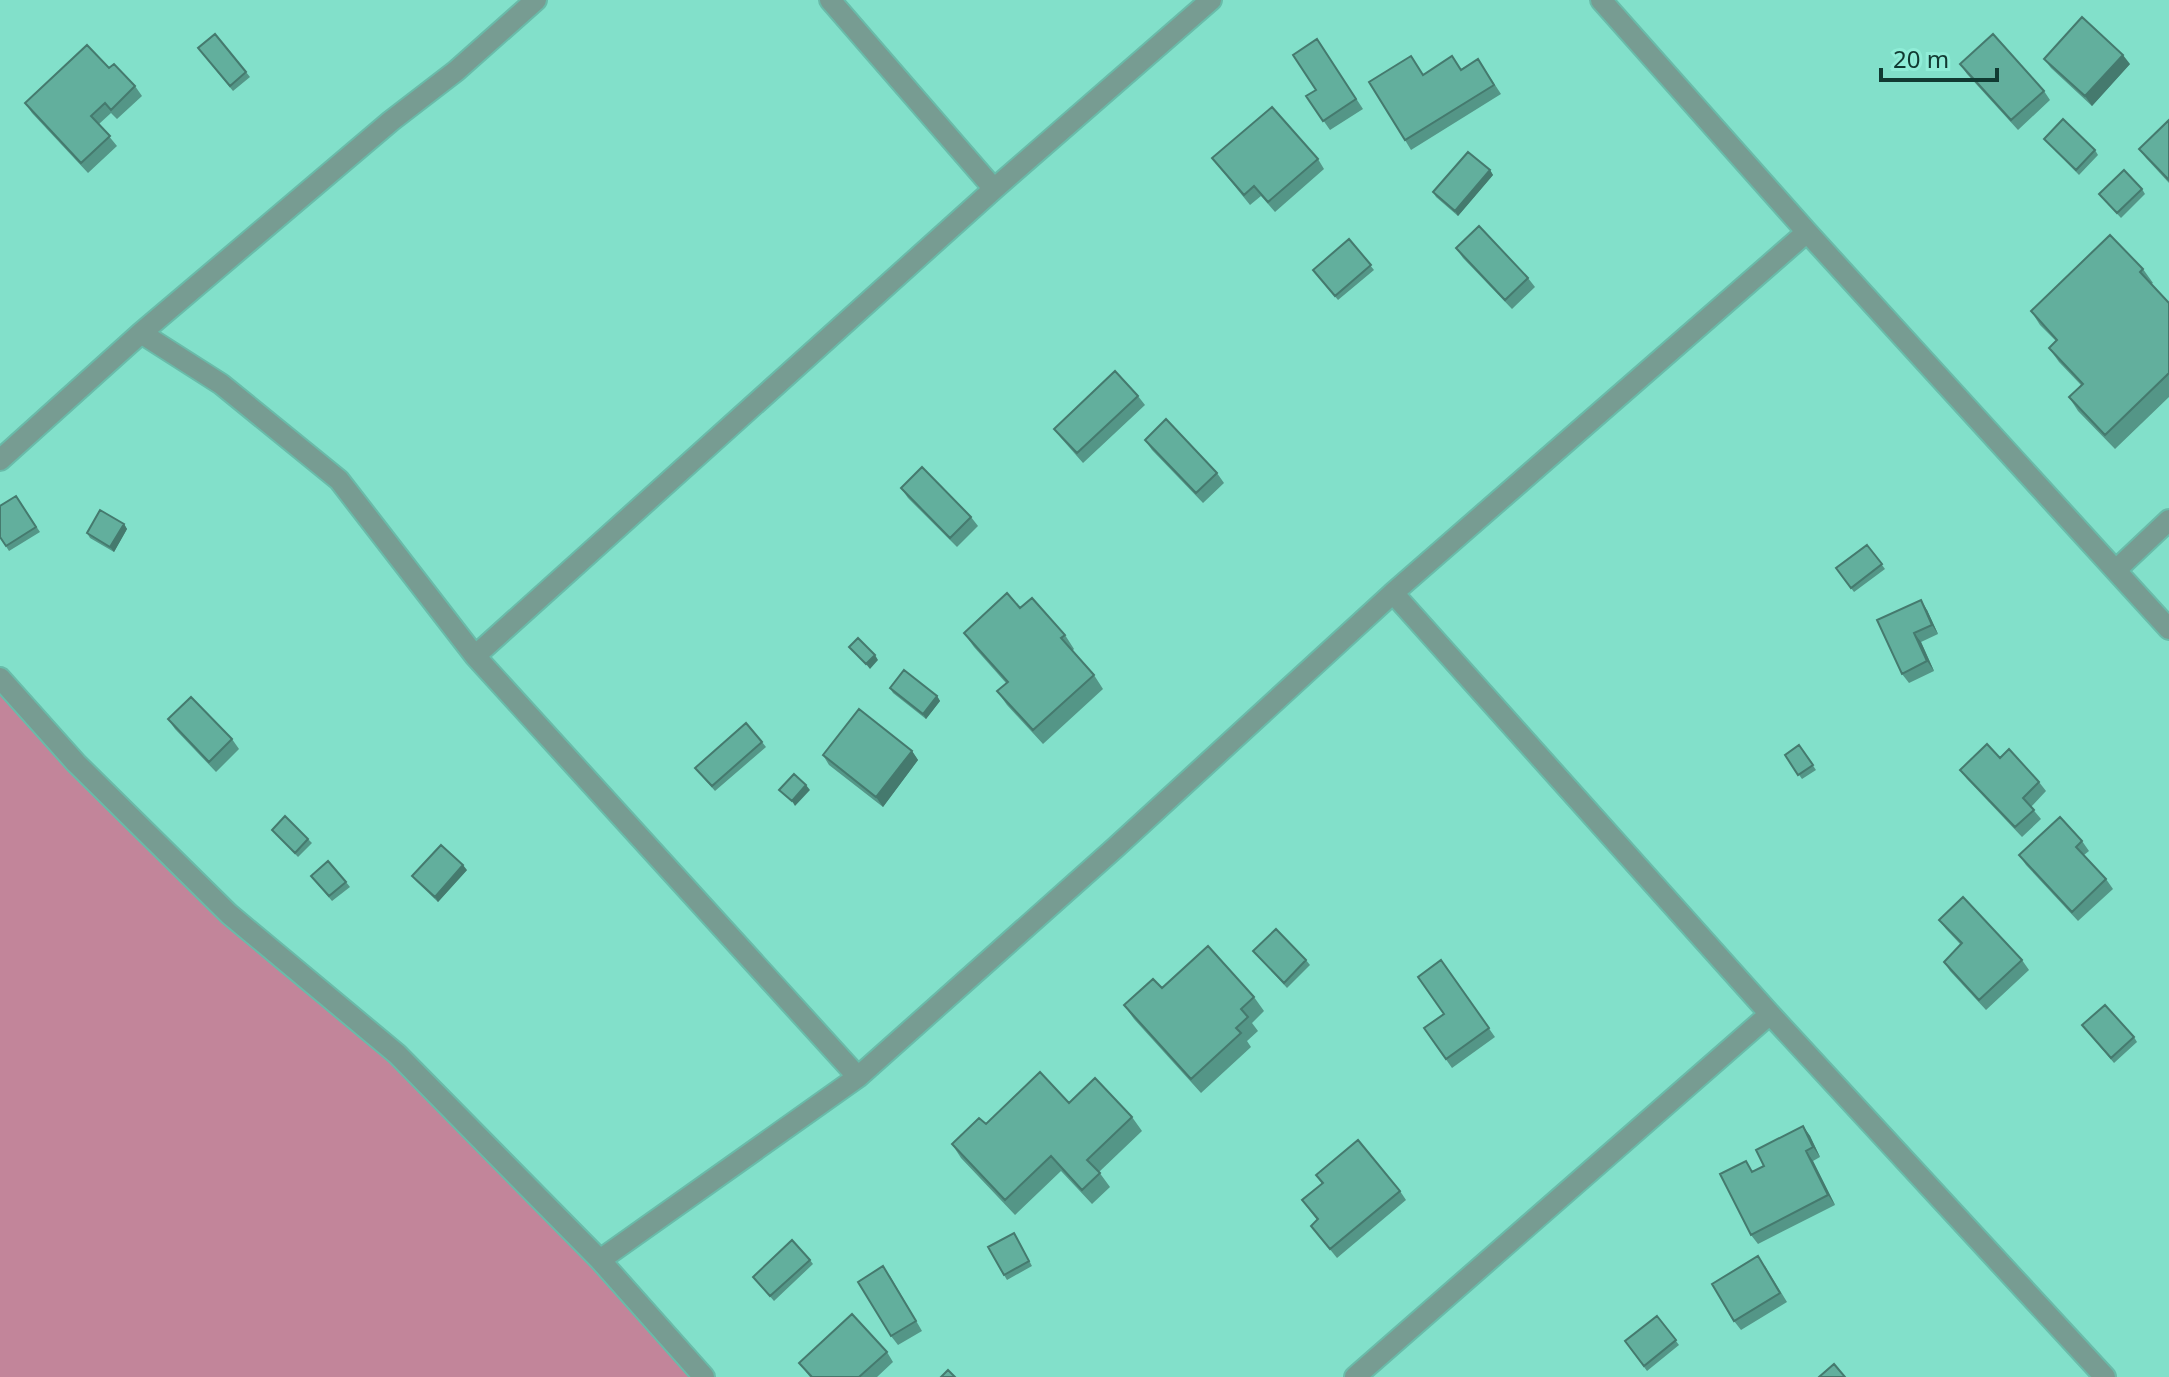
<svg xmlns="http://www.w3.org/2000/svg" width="2169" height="1377" viewBox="0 0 2169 1377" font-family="'Noto Sans',sans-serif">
	<rect width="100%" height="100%" fill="#82e0ca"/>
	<path fill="#c2859a" d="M 0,678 L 318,987 L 704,1377 L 0,1377 Z"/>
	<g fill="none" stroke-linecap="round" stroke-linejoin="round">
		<g stroke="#69bba9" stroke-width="24">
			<path id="minor" d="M 830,0 L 994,189
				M 1601,0 L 1807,232 L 2169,629
				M 141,333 L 221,384 L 339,480 L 475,656
				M 0,460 L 141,333 L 391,121 L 456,71 L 536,0
				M 2116,570 L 2169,520
				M 1393,593 L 1770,1014
				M 0,678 L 76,763 L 229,914 L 397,1054 L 600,1260 L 704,1377
				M 858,1077 L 475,656 L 994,189 L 1211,0
				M 600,1260 L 858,1077 L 1115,848 L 1393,593 L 1807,232
				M 1355,1377 L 1770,1014 L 2105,1377"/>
		</g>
		<use href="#minor" stroke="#779c92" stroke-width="20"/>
	</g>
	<path fill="#549687" d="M 1317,39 L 1363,109 L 1330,130 L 1306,96 L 1316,90 Z
		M 202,53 L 246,72 L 250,77 L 233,91 Z
		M 1478,59 L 1501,94 L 1411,150 L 1405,140 L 1423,75 L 1461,69 Z
		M 2044,59 L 2130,64 L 2092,106 L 2051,68 Z
		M 1960,64 L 2044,91 L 2050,100 L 2018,130 L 1967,74 Z
		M 109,68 L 135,86 L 142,96 L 117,119 L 111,113 L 99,124 L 117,146 L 88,173 L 32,113 L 25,103 Z
		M 2169,120 L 2169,183 L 2146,158 L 2139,149 Z
		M 2044,139 L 2095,150 L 2098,155 L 2079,175 Z
		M 1212,158 L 1318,159 L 1324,169 L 1275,212 L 1261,196 L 1250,205 Z
		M 1490,170 L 1493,175 L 1458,216 L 1436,197 L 1433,192 Z
		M 2142,189 L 2145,194 L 2121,218 L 2099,194 Z
		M 1349,239 L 1374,270 L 1338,300 L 1313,270 Z
		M 1456,248 L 1528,278 L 1535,287 L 1512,309 L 1463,258 Z
		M 2143,269 L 2153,283 L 2151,284 L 2169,303 L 2169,397 L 2115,449 L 2078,411 L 2069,397 L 2081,385 L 2059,362 L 2049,348 L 2056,341 L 2040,325 L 2031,311 Z
		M 1138,396 L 1145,405 L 1083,463 L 1061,438 L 1054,429 Z
		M 1145,440 L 1217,473 L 1224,483 L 1203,503 L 1152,450 Z
		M 901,488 L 971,517 L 978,526 L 957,547 L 908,498 Z
		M 16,496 L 40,532 L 9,551 L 0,537 Z
		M 124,524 L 127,529 L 114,552 L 90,538 L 87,533 Z
		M 1867,545 L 1885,569 L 1854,592 L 1836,568 Z
		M 1020,608 L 1065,635 L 1074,649 L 1072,651 L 1094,675 L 1103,689 L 1043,744 L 1007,705 L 997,691 L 1006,683 L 974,647 L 964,633 Z
		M 1927,610 L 1938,634 L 1921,642 L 1934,671 L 1909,683 L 1902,674 L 1877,620 Z
		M 890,688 L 937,696 L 940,701 L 926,719 L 893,693 Z
		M 168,719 L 232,739 L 239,749 L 216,772 L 175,729 Z
		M 762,742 L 766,747 L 715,791 L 695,768 Z
		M 1799,745 L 1816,770 L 1802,779 L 1785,755 Z
		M 912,751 L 918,760 L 883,807 L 829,765 L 823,755 Z
		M 2000,758 L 2039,782 L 2046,791 L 2031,807 L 2041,819 L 2022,837 L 1967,779 L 1960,770 Z
		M 272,830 L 308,839 L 312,843 L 298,857 Z
		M 2082,841 L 2089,851 L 2084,855 L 2106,879 L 2113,889 L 2078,921 L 2026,865 L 2019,855 Z
		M 467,870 L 438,902 L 416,881 L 412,876 Z
		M 311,876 L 346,882 L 350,887 L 332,901 Z
		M 1939,920 L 2022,960 L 2029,970 L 1986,1010 L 1950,971 L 1944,962 L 1961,945 L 1946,929 Z
		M 1253,951 L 1306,960 L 1310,965 L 1287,988 Z
		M 1441,960 L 1495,1037 L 1452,1068 L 1424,1028 L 1444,1014 Z
		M 1162,988 L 1254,997 L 1264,1011 L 1252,1023 L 1258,1031 L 1247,1041 L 1251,1047 L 1201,1093 L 1134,1019 L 1124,1005 Z
		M 2082,1025 L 2134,1037 L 2137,1042 L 2114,1063 Z
		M 1069,1103 L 1132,1117 L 1142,1131 L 1099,1172 L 1110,1187 L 1092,1204 L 1061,1171 L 1015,1215 L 961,1158 L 952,1144 Z
		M 1803,1126 L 1810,1136 L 1820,1157 L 1813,1161 L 1835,1205 L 1758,1244 L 1751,1235 L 1753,1171 L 1764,1166 Z
		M 1316,1175 L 1400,1191 L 1406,1200 L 1337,1258 L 1311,1226 L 1317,1220 L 1302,1200 L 1322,1184 Z
		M 1017,1238 L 1032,1266 L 1007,1280 L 1004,1275 Z
		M 810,1260 L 813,1264 L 774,1301 L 753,1277 Z
		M 1765,1266 L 1787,1302 L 1741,1330 L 1734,1321 Z
		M 890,1276 L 922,1331 L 898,1345 L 891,1336 Z
		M 1657,1316 L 1679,1345 L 1647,1371 L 1625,1341 Z
		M 887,1352 L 893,1362 L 877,1377 L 810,1377 L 799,1363 Z"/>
	<path fill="#457a6e" d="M 2123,55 L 2130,64 L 2092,106 L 2085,96 Z
		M 1490,170 L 1493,175 L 1458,216 L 1455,211 Z
		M 124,524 L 127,529 L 114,552 L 110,547 Z
		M 1921,600 L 1927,610 L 1938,634 L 1932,625 Z
		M 1914,633 L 1921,642 L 1934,671 L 1927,661 Z
		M 875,655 L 878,660 L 870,669 L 866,664 Z
		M 937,696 L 940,701 L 926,719 L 923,714 Z
		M 912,751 L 918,760 L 883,807 L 876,797 Z
		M 806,785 L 810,790 L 795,806 L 792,801 Z
		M 463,865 L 467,870 L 438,902 L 435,897 Z
		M 1803,1126 L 1810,1136 L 1820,1157 L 1813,1147 Z
		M 1806,1151 L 1813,1161 L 1835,1205 L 1828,1195 Z"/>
	<path fill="#62af9d" stroke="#457a6e" stroke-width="2" d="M 2082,17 L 2123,55 L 2085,96 L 2044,59 Z
		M 215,34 L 246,72 L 230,86 L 198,48 Z
		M 1993,34 L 2044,91 L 2011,120 L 1960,64 Z
		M 1317,39 L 1356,99 L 1323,121 L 1306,96 L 1316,90 L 1293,55 Z
		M 87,45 L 109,68 L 114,64 L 135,86 L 111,110 L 105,103 L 91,116 L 110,136 L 81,163 L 25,103 Z
		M 1411,56 L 1423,75 L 1452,56 L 1461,70 L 1478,59 L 1494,85 L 1405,140 L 1369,82 Z
		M 1272,107 L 1318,159 L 1268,202 L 1254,186 L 1244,195 L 1212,158 Z
		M 2063,119 L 2095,150 L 2076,170 L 2044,139 Z
		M 2169,120 L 2169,180 L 2139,149 Z
		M 1468,152 L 1490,170 L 1455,211 L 1433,192 Z
		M 2124,170 L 2142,189 L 2117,213 L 2099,194 Z
		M 1479,226 L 1528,278 L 1505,300 L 1456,248 Z
		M 2110,235 L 2143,269 L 2140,272 L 2169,303 L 2169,373 L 2105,435 L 2069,397 L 2083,384 L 2049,348 L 2057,340 L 2031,311 Z
		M 1349,239 L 1371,265 L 1335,296 L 1313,270 Z
		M 1115,371 L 1138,396 L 1077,453 L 1054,429 Z
		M 1166,419 L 1217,473 L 1196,493 L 1145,440 Z
		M 922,467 L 971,517 L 950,538 L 901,488 Z
		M 16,496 L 36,527 L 6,546 L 0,537 L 0,506 Z
		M 100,510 L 124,524 L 110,547 L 87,533 Z
		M 1867,545 L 1882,564 L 1851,588 L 1836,568 Z
		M 1007,593 L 1020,608 L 1032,598 L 1065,635 L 1061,638 L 1094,675 L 1033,730 L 997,691 L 1008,682 L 964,633 Z
		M 1921,600 L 1932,625 L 1914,633 L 1927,661 L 1902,674 L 1877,620 Z
		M 858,638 L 875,655 L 866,664 L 849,647 Z
		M 904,670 L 937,696 L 923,714 L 890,688 Z
		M 191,697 L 232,739 L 209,762 L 168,719 Z
		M 859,709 L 912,751 L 876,797 L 823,755 Z
		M 746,723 L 762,742 L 712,786 L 695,768 Z
		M 1987,744 L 2000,758 L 2009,749 L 2039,782 L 2023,798 L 2034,810 L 2015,827 L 1960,770 Z
		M 1799,745 L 1813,765 L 1798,775 L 1785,755 Z
		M 794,774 L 806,785 L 792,801 L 779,790 Z
		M 285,816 L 308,839 L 295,853 L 272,830 Z
		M 2060,817 L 2082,841 L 2076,847 L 2106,879 L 2072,912 L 2019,855 Z
		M 441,845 L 463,865 L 435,897 L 412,876 Z
		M 328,861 L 346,882 L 329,896 L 311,876 Z
		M 1963,897 L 2022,960 L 1979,1000 L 1944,962 L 1962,943 L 1939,920 Z
		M 1276,929 L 1306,960 L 1284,983 L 1253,951 Z
		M 1208,946 L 1254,997 L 1241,1009 L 1248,1017 L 1236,1028 L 1241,1033 L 1191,1079 L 1124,1005 L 1153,979 L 1162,988 Z
		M 1441,960 L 1489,1028 L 1446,1059 L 1424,1028 L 1444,1014 L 1418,977 Z
		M 2105,1005 L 2134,1037 L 2111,1058 L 2082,1025 Z
		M 1040,1072 L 1069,1103 L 1095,1078 L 1132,1117 L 1087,1160 L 1100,1173 L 1082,1190 L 1051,1156 L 1005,1200 L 952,1144 L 979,1118 L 986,1124 Z
		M 1803,1126 L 1813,1147 L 1806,1151 L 1828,1195 L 1751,1235 L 1720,1174 L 1746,1161 L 1752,1172 L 1764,1166 L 1756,1150 Z
		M 1358,1140 L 1400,1191 L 1330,1249 L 1311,1226 L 1318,1219 L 1302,1200 L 1323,1183 L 1316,1175 Z
		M 1014,1233 L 1029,1261 L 1004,1275 L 988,1247 Z
		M 792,1240 L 810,1260 L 770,1296 L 753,1277 Z
		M 1758,1256 L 1780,1293 L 1734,1321 L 1712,1284 Z
		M 883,1266 L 916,1321 L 891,1336 L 858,1282 Z
		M 852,1314 L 887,1352 L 859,1377 L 812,1377 L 799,1363 Z
		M 1657,1316 L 1676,1340 L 1644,1366 L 1625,1341 Z
		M 1834,1364 L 1845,1377 L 1819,1377 Z
		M 948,1370 L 955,1377 L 941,1377 Z"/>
	<path d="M1881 68v12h116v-12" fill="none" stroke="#113a32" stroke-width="4"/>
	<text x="1893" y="68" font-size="24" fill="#113a32" stroke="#8fedd7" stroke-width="6" paint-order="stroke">20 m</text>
</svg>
